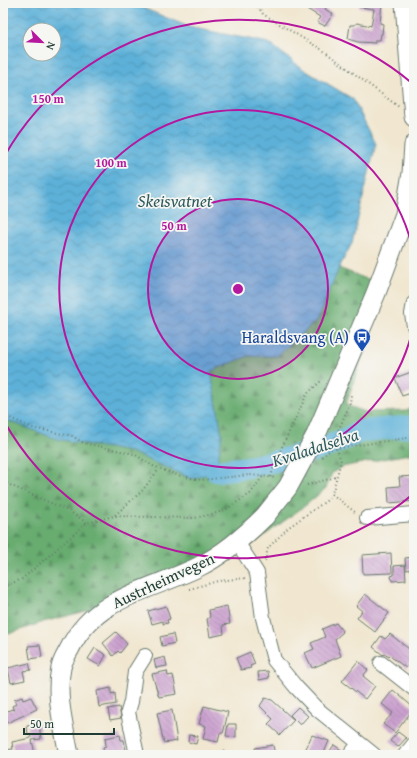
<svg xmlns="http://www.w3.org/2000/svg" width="417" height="758" viewBox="0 0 417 758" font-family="'Gentium Book Plus',serif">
	<defs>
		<pattern id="forest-firs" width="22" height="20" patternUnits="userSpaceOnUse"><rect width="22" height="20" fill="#68ac70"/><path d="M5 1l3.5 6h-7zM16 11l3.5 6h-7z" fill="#558d5d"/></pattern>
		<pattern id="water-waves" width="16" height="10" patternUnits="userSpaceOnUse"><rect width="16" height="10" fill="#5db1d9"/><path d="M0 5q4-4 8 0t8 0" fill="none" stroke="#4c91b1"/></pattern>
		<pattern id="building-back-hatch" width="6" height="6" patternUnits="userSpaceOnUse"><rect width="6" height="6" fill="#cba0cf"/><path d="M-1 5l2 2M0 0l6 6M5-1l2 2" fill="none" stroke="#a484a9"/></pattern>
	</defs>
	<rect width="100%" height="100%" fill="#f6f6f2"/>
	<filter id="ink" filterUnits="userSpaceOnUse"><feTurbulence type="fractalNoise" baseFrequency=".025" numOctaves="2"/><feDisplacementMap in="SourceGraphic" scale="8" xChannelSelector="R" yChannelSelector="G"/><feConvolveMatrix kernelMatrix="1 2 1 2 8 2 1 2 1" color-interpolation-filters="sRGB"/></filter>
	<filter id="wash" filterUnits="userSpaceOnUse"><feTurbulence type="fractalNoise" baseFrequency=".012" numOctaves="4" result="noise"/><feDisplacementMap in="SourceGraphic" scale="16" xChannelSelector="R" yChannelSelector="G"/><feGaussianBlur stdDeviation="0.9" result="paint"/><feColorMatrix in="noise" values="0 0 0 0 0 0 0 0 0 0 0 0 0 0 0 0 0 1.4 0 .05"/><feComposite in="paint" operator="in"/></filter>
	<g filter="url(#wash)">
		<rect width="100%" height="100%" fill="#f1e7d0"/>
		<path fill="url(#forest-firs)" stroke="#447452" d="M 339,268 L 364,278 L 387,283 L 346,405 L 366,412 L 406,411 L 414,407 L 414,453 L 342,467 L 332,473 L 326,488 L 306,505 L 235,557 L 201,566 L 98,608 L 43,622 L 3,636 L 3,419 L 57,439 L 131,452 L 192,479 L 222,435 L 211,371 L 248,356 L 277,356 L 317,319 Z"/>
		<path fill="url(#water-waves)" stroke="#3e7786" fill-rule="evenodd" d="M 3,3 L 131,3 L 189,27 L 269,43 L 303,69 L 353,99 L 376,144 L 352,243 L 339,268 L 317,320 L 277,356 L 248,356 L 211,371 L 222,435 L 216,471 L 192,479 L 131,452 L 57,439 L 3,419 ZM 30,30 L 54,30 L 54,54 L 30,54 Z"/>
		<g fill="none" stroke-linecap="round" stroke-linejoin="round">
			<path stroke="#5db1d9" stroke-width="22" d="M 216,471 L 249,467 L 293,457 L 329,446 L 362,431 L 414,426"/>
		</g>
		<g id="blocks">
			<path fill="url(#building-back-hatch)" d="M 304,3 L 329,3 L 325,9 L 333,14 L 325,26 L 317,22 L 320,17 L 302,6 Z
				M 359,3 L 382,3 L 380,23 L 383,24 L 382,34 L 381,34 L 380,40 L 375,40 L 375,43 L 358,42 L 348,39 L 350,25 L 354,25 L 357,23 L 371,26 L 374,9 L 359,7 Z
				M 414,371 L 414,392 L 402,396 L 395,378 Z
				M 414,476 L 414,501 L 389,503 L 388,487 L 400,486 L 399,477 Z
				M 391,553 L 392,573 L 363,574 L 362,555 Z
				M 414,557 L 414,569 L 406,570 L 405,558 Z
				M 405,565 L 406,580 L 392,581 L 391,576 L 394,575 L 394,566 Z
				M 365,594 L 389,613 L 375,632 L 357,618 L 362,611 L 356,606 Z
				M 166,606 L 170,619 L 167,620 L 168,623 L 163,624 L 163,621 L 152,624 L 148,611 Z
				M 227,606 L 230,624 L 223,625 L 224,634 L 210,637 L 207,619 L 210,617 L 209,610 Z
				M 336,623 L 343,632 L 335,639 L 341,656 L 312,668 L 305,653 L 314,649 L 311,643 L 325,637 L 322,629 Z
				M 116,632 L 127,644 L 120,653 L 118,651 L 113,656 L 103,643 Z
				M 173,634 L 175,643 L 162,646 L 160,637 Z
				M 390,634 L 414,653 L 414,658 L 406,668 L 390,656 L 389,657 L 384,654 L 383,655 L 373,647 L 381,636 L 385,639 Z
				M 40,645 L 42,657 L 30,659 L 28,646 Z
				M 95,648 L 106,655 L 100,666 L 88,659 Z
				M 250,652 L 255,664 L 250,666 L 251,668 L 241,670 L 236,658 Z
				M 165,657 L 167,666 L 156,668 L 154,660 Z
				M 358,661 L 368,670 L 363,676 L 375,686 L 365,699 L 342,681 Z
				M 29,663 L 31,670 L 23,671 L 25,680 L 11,683 L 8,668 Z
				M 167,671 L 168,676 L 173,675 L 177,694 L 159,697 L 152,674 Z
				M 268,671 L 269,678 L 259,680 L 258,672 Z
				M 111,688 L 111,694 L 115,693 L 116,704 L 99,707 L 97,691 Z
				M 393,690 L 414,708 L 395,733 L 383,724 L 393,713 L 382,704 Z
				M 22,697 L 23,700 L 31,697 L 37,709 L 7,723 L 3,713 L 12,709 L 14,711 L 12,706 L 16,704 L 14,700 Z
				M 265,698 L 272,700 L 294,720 L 280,735 L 268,724 L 273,719 L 260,706 Z
				M 204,706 L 228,712 L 224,730 L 223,733 L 220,733 L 218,742 L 203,739 L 206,726 L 199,724 Z
				M 119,707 L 121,718 L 110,720 L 108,709 Z
				M 298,707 L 308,716 L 300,725 L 290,715 Z
				M 172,710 L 177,741 L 164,743 L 157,713 Z
				M 39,724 L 41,739 L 32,740 L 35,755 L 6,755 L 5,750 L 13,749 L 12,742 L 31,738 L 30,734 L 28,735 L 27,726 Z
				M 228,724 L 236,724 L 236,737 L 226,736 Z
				M 398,732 L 406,738 L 398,747 L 390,741 Z
				M 120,735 L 121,740 L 124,740 L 126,751 L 104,755 L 103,747 L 106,746 L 105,738 Z
				M 189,735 L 198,736 L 196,744 L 188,742 Z
				M 312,735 L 329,741 L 323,755 L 303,755 Z
				M 273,745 L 275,755 L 256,755 L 255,748 Z
				M 334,745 L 343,751 L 340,755 L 327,755 Z
				M 224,751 L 225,755 L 206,755 L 206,754 Z"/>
		</g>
	</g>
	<g filter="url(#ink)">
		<use href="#blocks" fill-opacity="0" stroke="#68786b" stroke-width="1"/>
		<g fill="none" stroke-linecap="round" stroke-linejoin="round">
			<g stroke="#68786b" stroke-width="16">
				<path id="minor" d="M 414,303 L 412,314 L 414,326
					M 367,518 L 414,514
					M 237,542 L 257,573 L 263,618 L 274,660 L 296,687 L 317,709 L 374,755
					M 381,663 L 414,689
					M 137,755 L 128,712 L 131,702 L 135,672 L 145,656
					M 350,755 L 359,744
					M 405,755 L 414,744"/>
			</g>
			<g stroke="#68786b" stroke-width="21">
				<path id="secondary" d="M 405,3 L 414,117
					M 316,435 L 376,293 L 405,214 L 412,173 L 414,145
					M 69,755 C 64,727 55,696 61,668 C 62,661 67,654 70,648 C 95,596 153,590 200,566 C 224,554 246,535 265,516"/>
			</g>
			<path stroke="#68786b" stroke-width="2" stroke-dasharray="1 3" stroke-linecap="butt" d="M 256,3 L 263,14 L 324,51 L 399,107
				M 411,245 L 412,247 L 414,244
				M 3,415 L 33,428 L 72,436 L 84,443 L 134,454 L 153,466 L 177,475 L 201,480 L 249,475 L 263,476
				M 334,441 L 350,403 L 351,395
				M 322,457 L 331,449 L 414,437
				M 271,477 L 275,462 L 307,394 L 322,380
				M 3,482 L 69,511 L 87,523
				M 307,485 L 336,477
				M 332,494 L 356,513
				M 115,515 L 142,491 L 159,469
				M 265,561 L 268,548 L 289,527 L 326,501 L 332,494 L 341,461 L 338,452
				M 3,587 L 22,579 L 87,523 L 114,516 L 194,518 L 214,514 L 225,510 L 250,494 L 263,476 L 275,478
				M 189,589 L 218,581 L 245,578"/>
			<use href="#minor" stroke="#fff" stroke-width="14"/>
			<use href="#secondary" stroke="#fff" stroke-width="19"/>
			<g stroke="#68786b" stroke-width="21" stroke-linecap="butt">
				<path id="secondary-bridge" d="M 265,516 L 288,487 L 316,435"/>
			</g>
			<path stroke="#68786b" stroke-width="2" stroke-dasharray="1 3" stroke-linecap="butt" d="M 334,441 L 338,452"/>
			<use href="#secondary-bridge" stroke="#fff" stroke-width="19"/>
		</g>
	</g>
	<circle cx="238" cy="289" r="90" fill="#b5179e" fill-opacity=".12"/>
	<g fill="none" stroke="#b5179e" stroke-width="2">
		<circle cx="238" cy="289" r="90"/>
		<path d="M414 323A179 179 0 1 1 414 255"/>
		<path d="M413 494A269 269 0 0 1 4 421M4 157A269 269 0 0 1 413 84"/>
	</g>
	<defs>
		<g id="bus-pin" transform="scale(0.9)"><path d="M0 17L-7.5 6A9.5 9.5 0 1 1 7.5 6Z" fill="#1a4fb4" stroke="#f6f6f2"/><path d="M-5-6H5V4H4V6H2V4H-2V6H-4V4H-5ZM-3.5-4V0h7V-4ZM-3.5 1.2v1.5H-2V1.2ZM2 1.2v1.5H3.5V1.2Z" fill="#fff"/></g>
	</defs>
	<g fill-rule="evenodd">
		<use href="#bus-pin" x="362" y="337"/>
	</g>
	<g text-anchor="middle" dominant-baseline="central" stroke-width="3.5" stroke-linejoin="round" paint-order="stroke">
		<g font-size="16" fill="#164399" stroke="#f6f6f2" text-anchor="end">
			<text x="349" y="337">Haraldsvang (A)</text>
		</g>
		<g font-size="16" fill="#1f3d34" stroke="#f6f6f2">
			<text transform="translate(163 580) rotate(-25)">Austrheimvegen</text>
		</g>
		<g font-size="17" font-style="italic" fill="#2e5a5d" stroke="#f6f6f2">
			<text x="175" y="200">Skeisvatnet</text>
			<text transform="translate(315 447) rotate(-18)">Kvaladalselva</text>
		</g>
	</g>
	<circle cx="238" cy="289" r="6" fill="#b5179e" stroke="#f6f6f2" stroke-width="2"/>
	<g font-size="12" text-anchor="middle" font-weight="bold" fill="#b5179e" stroke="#f6f6f2" stroke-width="3.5" stroke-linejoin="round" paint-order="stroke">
		<text x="48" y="103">150 m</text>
		<text x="111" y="167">100 m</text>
		<text x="174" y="230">50 m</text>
	</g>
	<rect width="417" height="758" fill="none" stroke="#f6f6f2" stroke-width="16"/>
	<g transform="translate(42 42) rotate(114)"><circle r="19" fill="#f6f6f2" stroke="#a0aca6"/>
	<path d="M0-3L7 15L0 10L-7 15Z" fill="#b5179e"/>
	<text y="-6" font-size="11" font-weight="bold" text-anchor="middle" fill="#1f3d34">N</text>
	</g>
	<path d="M24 728v6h90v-6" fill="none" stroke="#1f3d34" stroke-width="2"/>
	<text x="30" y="728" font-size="12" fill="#1f3d34" stroke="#f6f6f2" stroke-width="3" paint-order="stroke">50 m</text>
</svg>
